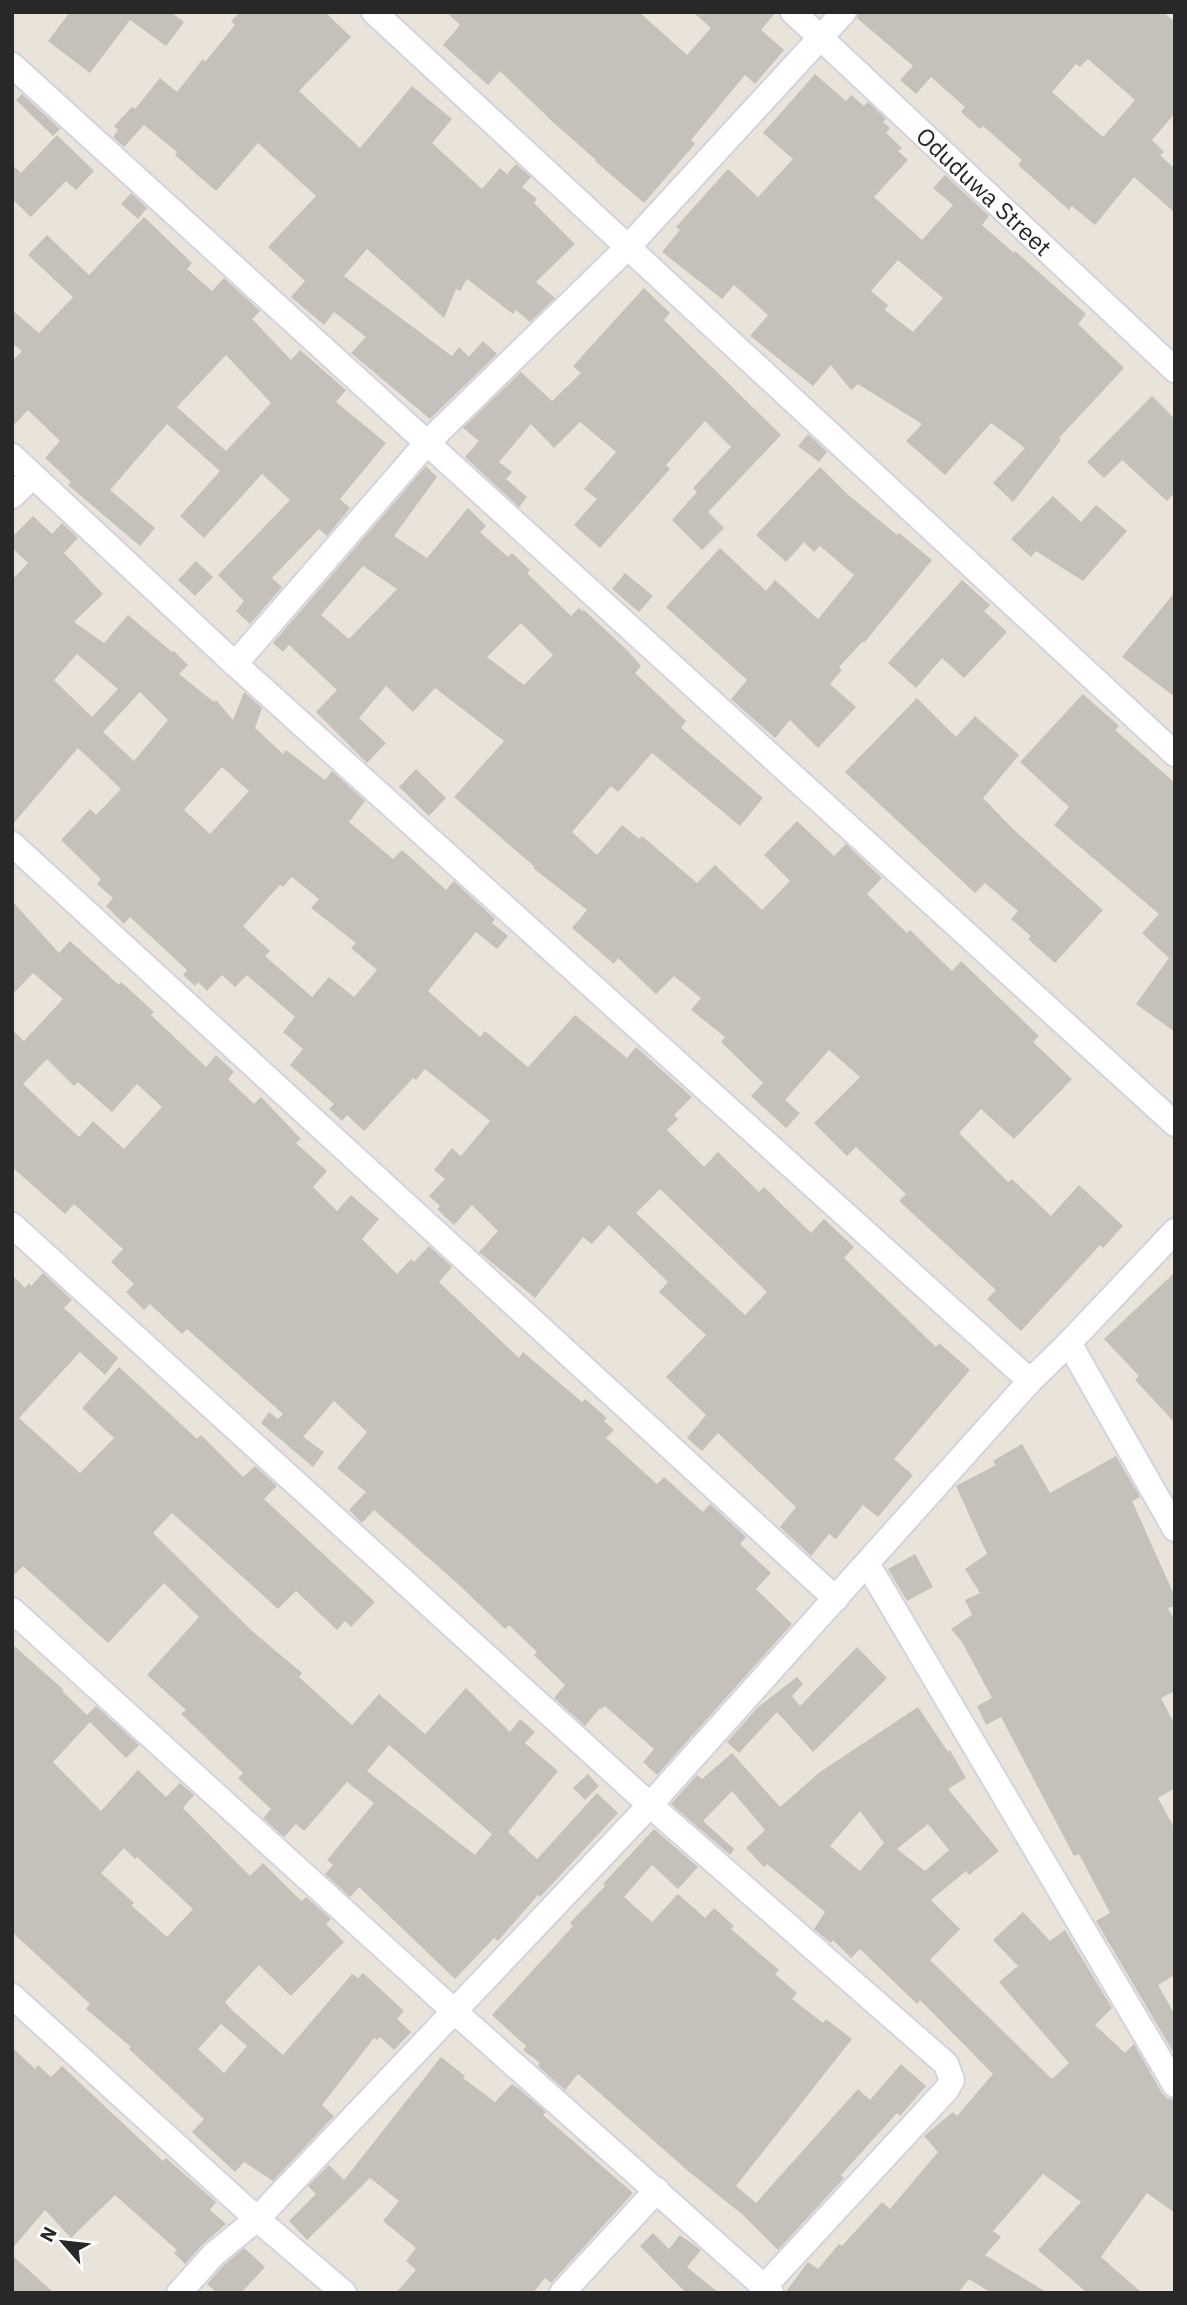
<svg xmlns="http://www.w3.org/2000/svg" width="1187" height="2305" viewBox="0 0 1187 2305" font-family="'IBM Plex Sans',sans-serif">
	<rect width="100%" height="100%" fill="#eae3da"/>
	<path fill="#c5c0ba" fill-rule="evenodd" d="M 70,12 L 171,12 L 184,22 L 166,46 L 130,20 L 90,73 L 48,41 Z
		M 240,12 L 325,12 L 351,37 L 299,91 L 360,148 L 412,86 L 452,119 L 432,143 L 482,189 L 500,168 L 507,174 L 516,164 L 531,177 L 522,187 L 537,199 L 534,203 L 575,244 L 536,282 L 555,298 L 530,322 L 516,310 L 513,314 L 467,279 L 460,291 L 456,289 L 444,318 L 367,249 L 344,276 L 452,356 L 459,347 L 469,357 L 483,341 L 497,354 L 430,419 L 351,353 L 366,337 L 334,312 L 324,325 L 291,297 L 305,281 L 268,247 L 316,196 L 258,143 L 216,191 L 175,155 L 177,152 L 144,125 L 124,147 L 113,137 L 118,130 L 114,126 L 132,107 L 135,109 L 160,78 L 177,92 L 203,59 L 205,62 L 235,25 L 231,21 Z
		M 446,12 L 639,12 L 687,55 L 711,28 L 693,12 L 776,12 L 761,30 L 784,50 L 755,84 L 745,75 L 691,140 L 695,144 L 644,203 L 595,161 L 596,160 L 555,124 L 500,71 L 488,85 L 443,45 L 460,25 Z
		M 858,12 L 1163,12 L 1175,22 L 1175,113 L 1152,140 L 1164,152 L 1160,155 L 1175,169 L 1175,213 L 1134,177 L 1095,225 L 1072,206 L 1069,210 L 1018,165 L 1022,160 L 983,126 L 980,129 L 961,112 L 965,107 L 931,77 L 916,94 L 900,80 L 913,66 L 857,18 ZM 1088,59 L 1135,100 L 1103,137 L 1052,92 L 1076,64 L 1080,67 Z
		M 815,74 L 846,101 L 851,95 L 864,106 L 868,102 L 886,119 L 883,122 L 890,128 L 886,133 L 902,148 L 898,151 L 908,160 L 874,197 L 922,240 L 953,205 L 933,188 L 945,175 L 989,216 L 982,225 L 1014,253 L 1015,251 L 1086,314 L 1078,324 L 1124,368 L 1059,438 L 1061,440 L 1013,502 L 993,483 L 1025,448 L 991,423 L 945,475 L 906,441 L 922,424 L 858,384 L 851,390 L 831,365 L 813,386 L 750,336 L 768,315 L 734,285 L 722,299 L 662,252 L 680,230 L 676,227 L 728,169 L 758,197 L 793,159 L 763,133 ZM 898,260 L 943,298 L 913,332 L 885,310 L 888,305 L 871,291 Z
		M 22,94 L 60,129 L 53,136 L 16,100 Z
		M 57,135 L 94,171 L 76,190 L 66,181 L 31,217 L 12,199 L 12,165 L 21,173 Z
		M 131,193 L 147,208 L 138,219 L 121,204 Z
		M 144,217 L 192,263 L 187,269 L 212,291 L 224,278 L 260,311 L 252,319 L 291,360 L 300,350 L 346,390 L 336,402 L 386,443 L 340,499 L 350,508 L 327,536 L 319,529 L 272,578 L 282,587 L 250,624 L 236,611 L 244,601 L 218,575 L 290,500 L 262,474 L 204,538 L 180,516 L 220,471 L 167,424 L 110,490 L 155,528 L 140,546 L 68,485 L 71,482 L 45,458 L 60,441 L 28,410 L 12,427 L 12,361 L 22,351 L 12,343 L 12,310 L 39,333 L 73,297 L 28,255 L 47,235 L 89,275 ZM 226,355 L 271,403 L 226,451 L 177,407 Z
		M 644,288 L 670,313 L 664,320 L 781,435 L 708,512 L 724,528 L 702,550 L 672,520 L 697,492 L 693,488 L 731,447 L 705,421 L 666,465 L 670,469 L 600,548 L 574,525 L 597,499 L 584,489 L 616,452 L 580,422 L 554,448 L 531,424 L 499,462 L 512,472 L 506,479 L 527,497 L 519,507 L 465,457 L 479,441 L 463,428 L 521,372 L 552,401 L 581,373 L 573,366 Z
		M 1152,396 L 1175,419 L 1175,493 L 1167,501 L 1122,460 L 1104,478 L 1087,462 Z
		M 808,434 L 827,452 L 819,462 L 798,446 Z
		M 426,466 L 437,477 L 394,536 L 427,558 L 468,508 L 486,526 L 480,532 L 508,557 L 512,553 L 530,570 L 527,573 L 571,616 L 579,608 L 582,611 L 584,610 L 628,651 L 641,666 L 635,673 L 686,721 L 681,728 L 763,798 L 740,826 L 652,753 L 618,792 L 611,786 L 572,832 L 597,855 L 622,825 L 639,839 L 642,836 L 697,883 L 715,865 L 762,910 L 790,881 L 764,855 L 797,821 L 834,856 L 846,844 L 882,878 L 867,894 L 907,933 L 910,930 L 952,971 L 961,961 L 1039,1036 L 1033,1042 L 1072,1079 L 1014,1139 L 981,1109 L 959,1133 L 1008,1182 L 1012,1179 L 1051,1216 L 1079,1185 L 1123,1226 L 1103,1248 L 1100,1245 L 1021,1331 L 987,1299 L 996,1290 L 899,1201 L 906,1194 L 856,1147 L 847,1156 L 814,1123 L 860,1077 L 829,1050 L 785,1100 L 800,1113 L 786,1128 L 751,1096 L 763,1083 L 721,1042 L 725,1037 L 691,1010 L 701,998 L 674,976 L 656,994 L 618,958 L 614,964 L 572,928 L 587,910 L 533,868 L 535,867 L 454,797 L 504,741 L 435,688 L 413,712 L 386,686 L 359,718 L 386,743 L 367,763 L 316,712 L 337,690 L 289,645 L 283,652 L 273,643 ZM 363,566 L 397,589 L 349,639 L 321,615 ZM 521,623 L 553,655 L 524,685 L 487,657 Z
		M 820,467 L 846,493 L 897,535 L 899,533 L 932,560 L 864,643 L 863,641 L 839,667 L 842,670 L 830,684 L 856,707 L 818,748 L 790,720 L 775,738 L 731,699 L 747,680 L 666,607 L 720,548 L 766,591 L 775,580 L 818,619 L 854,575 L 820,546 L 814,552 L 804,542 L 786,562 L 756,535 Z
		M 1053,496 L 1081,522 L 1096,505 L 1127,531 L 1083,581 L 1036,551 L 1031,557 L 1011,539 Z
		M 33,516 L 52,534 L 62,523 L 78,538 L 64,553 L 103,594 L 74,622 L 104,643 L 128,615 L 172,652 L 174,651 L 188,665 L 179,674 L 214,702 L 216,700 L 233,720 L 244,692 L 262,708 L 255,728 L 283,754 L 286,750 L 325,780 L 332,771 L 365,801 L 349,822 L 393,859 L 402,850 L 446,890 L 454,881 L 495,919 L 492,923 L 508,936 L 497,949 L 476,932 L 428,991 L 480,1037 L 485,1031 L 528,1067 L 575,1015 L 627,1058 L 636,1047 L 692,1097 L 674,1115 L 678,1119 L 667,1130 L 704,1167 L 718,1152 L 759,1192 L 764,1187 L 811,1233 L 824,1219 L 854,1247 L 844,1258 L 936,1347 L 939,1343 L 970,1370 L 894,1459 L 913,1475 L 878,1517 L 863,1505 L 836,1539 L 829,1534 L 811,1556 L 780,1527 L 796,1507 L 718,1433 L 702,1451 L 687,1438 L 706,1415 L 666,1377 L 706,1335 L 659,1292 L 668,1282 L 609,1225 L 592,1244 L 583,1237 L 535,1298 L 479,1252 L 498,1231 L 472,1205 L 454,1225 L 437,1209 L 440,1206 L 429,1196 L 445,1179 L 434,1170 L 452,1148 L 461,1156 L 490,1121 L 425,1069 L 416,1080 L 413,1078 L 364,1131 L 347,1115 L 342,1121 L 329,1109 L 334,1104 L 290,1065 L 303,1049 L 283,1032 L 295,1017 L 247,975 L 235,987 L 222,975 L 207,991 L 198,982 L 195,986 L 183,975 L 187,970 L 130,917 L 124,924 L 106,906 L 113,898 L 97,884 L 101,879 L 61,840 L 90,809 L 96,815 L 121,789 L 78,748 L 12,825 L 12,580 L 28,563 L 12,548 L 12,537 ZM 77,654 L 118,689 L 92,717 L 54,680 ZM 140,692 L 168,720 L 134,761 L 103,732 ZM 222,767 L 249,791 L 210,834 L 184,810 ZM 292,877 L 319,899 L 311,908 L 356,943 L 351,948 L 377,970 L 354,997 L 329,977 L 312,997 L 265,956 L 270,951 L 243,926 L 280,885 L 283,887 ZM 660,1189 L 767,1292 L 745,1315 L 636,1213 Z
		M 196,561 L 213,577 L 195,596 L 178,580 Z
		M 625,573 L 653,596 L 639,612 L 612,589 Z
		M 962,580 L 990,605 L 984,611 L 1007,632 L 964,678 L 942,658 L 916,688 L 888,663 Z
		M 1175,592 L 1175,697 L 1122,657 Z
		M 1083,694 L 1119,726 L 1115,730 L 1175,783 L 1175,1032 L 1136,1004 L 1169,958 L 1142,933 L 1159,914 L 1054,825 L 1069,807 L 1020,762 Z
		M 917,698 L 956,737 L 975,716 L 1019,755 L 983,798 L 1014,830 L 1103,910 L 1055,963 L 1028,939 L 1031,936 L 1011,919 L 1018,911 L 985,883 L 975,893 L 845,772 Z
		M 416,769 L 446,798 L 429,816 L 399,787 Z
		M 12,901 L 59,953 L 70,941 L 119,985 L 121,982 L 154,1012 L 151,1015 L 206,1067 L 216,1055 L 234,1072 L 228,1079 L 254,1104 L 261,1097 L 301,1139 L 296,1143 L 327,1171 L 313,1187 L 337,1211 L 351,1195 L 379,1219 L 362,1239 L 397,1274 L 411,1259 L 414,1262 L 429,1246 L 452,1267 L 439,1282 L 519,1358 L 523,1352 L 582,1402 L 585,1399 L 607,1418 L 604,1421 L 614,1430 L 606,1438 L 657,1484 L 664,1477 L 703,1512 L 710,1504 L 746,1537 L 740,1544 L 771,1573 L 756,1589 L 792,1624 L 657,1775 L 643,1762 L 654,1749 L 605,1706 L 601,1709 L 600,1708 L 585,1726 L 554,1698 L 565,1685 L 534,1655 L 537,1652 L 509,1625 L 505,1629 L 458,1584 L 374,1510 L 362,1523 L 349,1510 L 366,1492 L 337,1468 L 367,1432 L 334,1401 L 303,1437 L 324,1452 L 313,1467 L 261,1423 L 269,1412 L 278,1419 L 283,1414 L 187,1329 L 182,1334 L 150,1304 L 144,1310 L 126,1292 L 134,1284 L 111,1262 L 123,1249 L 74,1204 L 65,1214 L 12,1167 L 12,1030 L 24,1041 L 63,999 L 33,973 L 12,995 ZM 47,1059 L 74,1086 L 78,1082 L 112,1112 L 137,1084 L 162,1107 L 124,1149 L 93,1121 L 79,1137 L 23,1084 Z
		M 1175,1272 L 1175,1423 L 1135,1380 L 1139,1376 L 1104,1339 Z
		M 43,1273 L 72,1300 L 64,1308 L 118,1358 L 105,1375 L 80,1352 L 19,1418 L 80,1473 L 114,1438 L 82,1408 L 119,1367 L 197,1439 L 201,1435 L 243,1477 L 255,1466 L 277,1486 L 264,1499 L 375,1602 L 351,1627 L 345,1621 L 337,1630 L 296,1591 L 278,1609 L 172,1513 L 153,1533 L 252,1631 L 302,1673 L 299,1677 L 352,1725 L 379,1694 L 425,1734 L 466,1688 L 510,1732 L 520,1719 L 535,1732 L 525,1743 L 558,1771 L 508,1832 L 537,1859 L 597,1793 L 618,1813 L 540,1897 L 538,1895 L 498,1941 L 494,1938 L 455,1979 L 359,1887 L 350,1897 L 325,1874 L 333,1865 L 327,1860 L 374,1803 L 347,1782 L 304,1831 L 296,1824 L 284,1837 L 263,1818 L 271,1809 L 238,1778 L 243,1773 L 181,1714 L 186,1710 L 147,1675 L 199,1617 L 164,1583 L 108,1643 L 23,1566 L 12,1577 L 12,1275 L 25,1288 L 29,1283 L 31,1286 ZM 389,1745 L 492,1834 L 475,1855 L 367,1771 Z
		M 1022,1444 L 1050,1493 L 1116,1456 L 1140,1497 L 1132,1501 L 1175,1597 L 1175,1606 L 1168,1608 L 1175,1621 L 1175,1691 L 1161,1698 L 1175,1725 L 1175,1788 L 1158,1798 L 1175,1829 L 1175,1975 L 1158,1985 L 1175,2015 L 1175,2055 L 1096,1921 L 1110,1913 L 1079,1854 L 1074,1856 L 1001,1717 L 986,1725 L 977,1706 L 992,1698 L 962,1642 L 951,1629 L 972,1615 L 965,1600 L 980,1593 L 965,1569 L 987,1554 L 956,1486 L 996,1465 L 993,1461 Z
		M 915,1554 L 933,1587 L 907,1601 L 888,1569 Z
		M 12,1644 L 64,1690 L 62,1691 L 87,1715 L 96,1706 L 139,1745 L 126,1758 L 90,1722 L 53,1762 L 101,1811 L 138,1770 L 166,1797 L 180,1783 L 194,1795 L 183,1808 L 250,1876 L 263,1863 L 297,1897 L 302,1901 L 306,1897 L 331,1919 L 326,1924 L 344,1942 L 291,1996 L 259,1965 L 225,2002 L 233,2011 L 283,2055 L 352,1974 L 358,1978 L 363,1973 L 404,2011 L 397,2019 L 411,2032 L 394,2050 L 380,2037 L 377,2040 L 374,2038 L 322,2105 L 334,2116 L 273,2181 L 244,2162 L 235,2172 L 192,2132 L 204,2119 L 129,2049 L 131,2047 L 86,2009 L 90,2004 L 12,1932 ZM 124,1848 L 135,1859 L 137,1857 L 193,1909 L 167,1937 L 131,1905 L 134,1903 L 101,1873 ZM 221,2024 L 247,2046 L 224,2073 L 198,2049 Z
		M 857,1647 L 887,1678 L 813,1752 L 777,1712 L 739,1753 L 727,1742 L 758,1707 L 797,1677 L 803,1684 L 792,1696 L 800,1706 Z
		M 918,1707 L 948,1752 L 950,1750 L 966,1778 L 948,1789 L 999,1851 L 969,1875 L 966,1871 L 931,1900 L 960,1929 L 930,1960 L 1052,2079 L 1069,2063 L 999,1982 L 1018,1966 L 993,1940 L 1023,1912 L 1050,1941 L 1065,1930 L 1112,2008 L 1095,2025 L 1125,2053 L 1134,2044 L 1162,2093 L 1167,2098 L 1175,2100 L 1175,2213 L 1147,2193 L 1101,2257 L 1142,2293 L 1087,2293 L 1038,2250 L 1081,2202 L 1043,2174 L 993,2231 L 1001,2237 L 985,2255 L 1048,2293 L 991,2293 L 969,2279 L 958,2293 L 785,2293 L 808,2262 L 818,2269 L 839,2244 L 842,2246 L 882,2202 L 890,2209 L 938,2152 L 924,2136 L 953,2112 L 957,2116 L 993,2074 L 920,2000 L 917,2004 L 860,1949 L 851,1958 L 833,1940 L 831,1943 L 814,1929 L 825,1912 L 767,1864 L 764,1867 L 746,1848 L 765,1830 L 732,1791 L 703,1821 L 734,1849 L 730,1855 L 671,1804 L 697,1775 L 702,1779 L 732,1753 L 780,1807 L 820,1772 ZM 860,1811 L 884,1843 L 860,1871 L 830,1846 ZM 928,1824 L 949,1850 L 925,1871 L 897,1849 Z
		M 588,1774 L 599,1786 L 585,1800 L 573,1788 Z
		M 654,1829 L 698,1867 L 678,1889 L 652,1865 L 624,1897 L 652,1922 L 678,1894 L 705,1918 L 714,1908 L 734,1926 L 731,1929 L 779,1970 L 775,1974 L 797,1993 L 792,1999 L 823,2023 L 826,2019 L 852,2039 L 736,2186 L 756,2203 L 858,2089 L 870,2100 L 901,2064 L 926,2086 L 900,2116 L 897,2113 L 841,2175 L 844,2178 L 778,2250 L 743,2215 L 688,2171 L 578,2074 L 565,2090 L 538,2066 L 540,2063 L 523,2050 L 526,2046 L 492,2015 L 573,1926 L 570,1923 L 605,1886 L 603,1884 Z
		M 12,2047 L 35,2069 L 38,2065 L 51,2077 L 62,2066 L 163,2161 L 166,2158 L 216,2202 L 210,2210 L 226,2224 L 203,2244 L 185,2264 L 174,2253 L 177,2250 L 115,2195 L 71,2238 L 45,2210 L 12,2249 Z
		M 441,2057 L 465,2076 L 463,2078 L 495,2102 L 512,2084 L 519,2089 L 546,2112 L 543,2115 L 633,2193 L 551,2283 L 545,2278 L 533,2293 L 396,2293 L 416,2270 L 406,2261 L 416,2248 L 383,2221 L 399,2201 L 370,2178 L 307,2240 L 289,2221 L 316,2194 L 308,2186 L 329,2165 L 344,2180 Z
		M 653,2233 L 669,2249 L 680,2235 L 701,2250 L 687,2267 L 719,2293 L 686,2293 L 640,2246 Z
		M 244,2248 L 265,2267 L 241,2293 L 217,2293 L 207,2284 L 224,2265 Z
		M 12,2255 L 54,2293 L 12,2293 Z"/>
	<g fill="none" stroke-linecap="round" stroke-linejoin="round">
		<g stroke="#d0d3e0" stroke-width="28">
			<g id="minor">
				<path d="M 374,12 L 1175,754"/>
				<path id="s1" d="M 793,12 L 1175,370"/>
				<path d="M 12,65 L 1175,1124"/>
				<path d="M 12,456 L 235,664 L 1030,1381"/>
				<path d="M 12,496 L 33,476"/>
				<path d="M 235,664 L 426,444 L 628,247 L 844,12"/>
				<path d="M 12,844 L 836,1599"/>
				<path d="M 12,1225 L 650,1805 L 946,2064 L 952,2080 L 947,2089 L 764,2287"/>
				<path d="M 1069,1343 L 1175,1529"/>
				<path d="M 868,1565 L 1175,2085"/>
				<path d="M 12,1610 L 454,2011 L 771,2293"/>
				<path d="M 12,1996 L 257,2219 L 344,2293"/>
				<path d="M 179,2293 L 214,2254 L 257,2219 L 650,1805 L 1030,1381 L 1069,1343 L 1175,1231"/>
				<path d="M 562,2293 L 657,2190"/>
			</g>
		</g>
		<use href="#minor" stroke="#fff" stroke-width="24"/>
	</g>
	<g text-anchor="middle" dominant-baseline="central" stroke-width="7" stroke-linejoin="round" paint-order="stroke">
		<g font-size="24" fill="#282828" stroke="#fff">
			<text stroke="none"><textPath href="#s1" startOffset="262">Oduduwa Street</textPath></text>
		</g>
	</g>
	<rect width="1187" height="2305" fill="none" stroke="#282828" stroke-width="28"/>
	<g transform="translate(63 2242) rotate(298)" stroke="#ffffff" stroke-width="5" paint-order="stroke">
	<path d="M0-5L12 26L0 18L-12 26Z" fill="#282828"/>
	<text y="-10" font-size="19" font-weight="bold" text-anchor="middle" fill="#282828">N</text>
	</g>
</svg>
